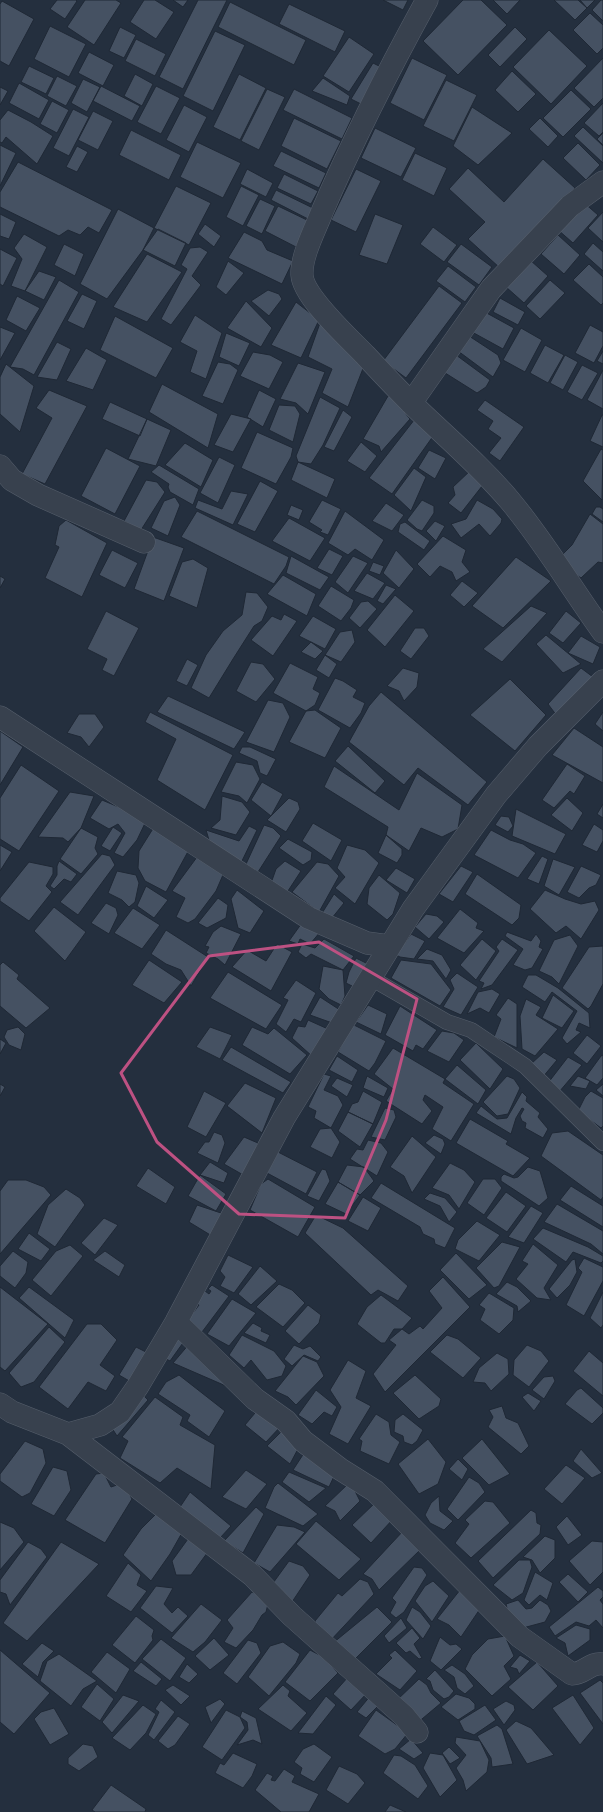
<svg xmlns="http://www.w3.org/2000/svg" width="603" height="1812" viewBox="0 0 603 1812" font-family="Figtree,sans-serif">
	<rect width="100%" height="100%" fill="#242f3e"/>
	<path fill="#455162" stroke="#1f2835" d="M 57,0 L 76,0 L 77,1 L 65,19 L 50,9 Z
		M 85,0 L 116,0 L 121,3 L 94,45 L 67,27 Z
		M 144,0 L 155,0 L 174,12 L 156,39 L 130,22 Z
		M 173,0 L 188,0 L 183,7 Z
		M 198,0 L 227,0 L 183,89 L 159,77 Z
		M 383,0 L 408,0 L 403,10 Z
		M 463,0 L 481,0 L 507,25 L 458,75 L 423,41 Z
		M 493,0 L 520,0 L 507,14 Z
		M 554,0 L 578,0 L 587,8 L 575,20 Z
		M 580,0 L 595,0 L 587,8 Z
		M 601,0 L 603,0 L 603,21 L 592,10 Z
		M 2,1 L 34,19 L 9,66 L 0,61 L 0,4 Z
		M 230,2 L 306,40 L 294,65 L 218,27 Z
		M 289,4 L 345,31 L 335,52 L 279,24 Z
		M 590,13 L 603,25 L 603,48 L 597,54 L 573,30 Z
		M 50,26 L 86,44 L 69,77 L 34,59 Z
		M 120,27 L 136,35 L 124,58 L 109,51 Z
		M 515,27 L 527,39 L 500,67 L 488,55 Z
		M 549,30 L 587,66 L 551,104 L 513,67 Z
		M 215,31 L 245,45 L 213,111 L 183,96 Z
		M 349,37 L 374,54 L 349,92 L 323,76 Z
		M 136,39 L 166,54 L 155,76 L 125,61 Z
		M 89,52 L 114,65 L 103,86 L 78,73 Z
		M 412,58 L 447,75 L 424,120 L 390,103 Z
		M 603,58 L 603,98 L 594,107 L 574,88 Z
		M 373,63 L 381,67 L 363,105 L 351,99 Z
		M 29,66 L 54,78 L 46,94 L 21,82 Z
		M 512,71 L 536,94 L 518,112 L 495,90 Z
		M 135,74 L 153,84 L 142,106 L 124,96 Z
		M 239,74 L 266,88 L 240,140 L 213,127 Z
		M 57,76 L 77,86 L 66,106 L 47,96 Z
		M 323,78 L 350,96 L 347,105 L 312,91 Z
		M 83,79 L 100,87 L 87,112 L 71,103 Z
		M 446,80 L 477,95 L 454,141 L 423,126 Z
		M 19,83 L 49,100 L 39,119 L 9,103 Z
		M 101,86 L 140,106 L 132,121 L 93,101 Z
		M 156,86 L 180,98 L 161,134 L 137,122 Z
		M 0,87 L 8,91 L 0,105 Z
		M 267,89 L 285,97 L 259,150 L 241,141 Z
		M 294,89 L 352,118 L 342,139 L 283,110 Z
		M 571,90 L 591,109 L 563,137 L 543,118 Z
		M 52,101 L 69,110 L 57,133 L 40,124 Z
		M 603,103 L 603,132 L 599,136 L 584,123 Z
		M 184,105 L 207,117 L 189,152 L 166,140 Z
		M 472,107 L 512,133 L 478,165 L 453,146 Z
		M 73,109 L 89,117 L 69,156 L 53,148 Z
		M 8,110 L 31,122 L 53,136 L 37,164 L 6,137 L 2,143 L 0,142 L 0,120 Z
		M 93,111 L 113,121 L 98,150 L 78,140 Z
		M 294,118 L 341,141 L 327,169 L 281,146 Z
		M 540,118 L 558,136 L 548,147 L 529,129 Z
		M 583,127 L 603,146 L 603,163 L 574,136 Z
		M 375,128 L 416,148 L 401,177 L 361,158 Z
		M 131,130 L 181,155 L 169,180 L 119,155 Z
		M 603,133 L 603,145 L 597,139 Z
		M 197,142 L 241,163 L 223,198 L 180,177 Z
		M 578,143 L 600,165 L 586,180 L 563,158 Z
		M 0,145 L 16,153 L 0,186 Z
		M 77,146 L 88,152 L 77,172 L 66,167 Z
		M 281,151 L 326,173 L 319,188 L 273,166 Z
		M 415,153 L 447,168 L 434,196 L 402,180 Z
		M 543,159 L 575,188 L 500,268 L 468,239 L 485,222 L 449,189 L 468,168 L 504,202 Z
		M 18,162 L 112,210 L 99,233 L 88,227 L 80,235 L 68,230 L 59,236 L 0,207 L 0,192 Z
		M 247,169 L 273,183 L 266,197 L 240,184 Z
		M 356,169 L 381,181 L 356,232 L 331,220 Z
		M 284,174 L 318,191 L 311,204 L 277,188 Z
		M 176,186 L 211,203 L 189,245 L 154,228 Z
		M 241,186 L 259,195 L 243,226 L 226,217 Z
		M 276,190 L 315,209 L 310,220 L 271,200 Z
		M 260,199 L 275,206 L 262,234 L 246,226 Z
		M 582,201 L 598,215 L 573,243 L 557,229 Z
		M 278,206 L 309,221 L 296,247 L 265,231 Z
		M 118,209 L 154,228 L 143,250 L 107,299 L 80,284 Z
		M 603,212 L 603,242 L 588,228 Z
		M 0,214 L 16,222 L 9,239 L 0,236 Z
		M 375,214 L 403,225 L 387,264 L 359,255 Z
		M 205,224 L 221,236 L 214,247 L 198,234 Z
		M 433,227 L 457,245 L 444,262 L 420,244 Z
		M 158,229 L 186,243 L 175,266 L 143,250 Z
		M 244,232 L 262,241 L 267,250 L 293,261 L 282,284 L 228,258 Z
		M 24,234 L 47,247 L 25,291 L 11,286 L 22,259 L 14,248 Z
		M 558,235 L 580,255 L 564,274 L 541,254 Z
		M 593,243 L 603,252 L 603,271 L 584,254 Z
		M 64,244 L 84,254 L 75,276 L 54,265 Z
		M 461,244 L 492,267 L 479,285 L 447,262 Z
		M 200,247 L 208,252 L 192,276 L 201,285 L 171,325 L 161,319 L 187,269 L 181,265 L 190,248 Z
		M 0,249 L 17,258 L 3,286 L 0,284 Z
		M 147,254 L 182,272 L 147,322 L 113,307 Z
		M 530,260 L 548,276 L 524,303 L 506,287 Z
		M 228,261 L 244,273 L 226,295 L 216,287 Z
		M 589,264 L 603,277 L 603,303 L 601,305 L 573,280 Z
		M 448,266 L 476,287 L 465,302 L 436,281 Z
		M 39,271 L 56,277 L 44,300 L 25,291 Z
		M 59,280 L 79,292 L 34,375 L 23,369 L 10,367 Z
		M 550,280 L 565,293 L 540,319 L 526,306 Z
		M 439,286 L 462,303 L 406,378 L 383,361 Z
		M 268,290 L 279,294 L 282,299 L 269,316 L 251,301 Z
		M 82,294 L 97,301 L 84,329 L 67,321 Z
		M 17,296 L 40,308 L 26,331 L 6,320 Z
		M 500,298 L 525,312 L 518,325 L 493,312 Z
		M 246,301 L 272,328 L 261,347 L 227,328 Z
		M 296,302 L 319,320 L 301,358 L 271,345 Z
		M 483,311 L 514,328 L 503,349 L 472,332 Z
		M 195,315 L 222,333 L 206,379 L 190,372 L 197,351 L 180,342 Z
		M 115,316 L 173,348 L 156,378 L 100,350 Z
		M 320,323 L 364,366 L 348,407 L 322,393 L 332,369 L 308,357 Z
		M 590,325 L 603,332 L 603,346 L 594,363 L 575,353 Z
		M 0,327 L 15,333 L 0,360 Z
		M 521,328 L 542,340 L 525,372 L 503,360 Z
		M 226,333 L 250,343 L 239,366 L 219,357 Z
		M 466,334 L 498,355 L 501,363 L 493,377 L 454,348 Z
		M 57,342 L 71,349 L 57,380 L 37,377 Z
		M 545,345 L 564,355 L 548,383 L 530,373 Z
		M 86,348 L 107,360 L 93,390 L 66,381 Z
		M 603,351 L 603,364 L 597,361 Z
		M 253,352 L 270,355 L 283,362 L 269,389 L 240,376 Z
		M 452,352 L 490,380 L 486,387 L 477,393 L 442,371 Z
		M 565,355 L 578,362 L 563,390 L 550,383 Z
		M 218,362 L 230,364 L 238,370 L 223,404 L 202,396 Z
		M 298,363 L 325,372 L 308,414 L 296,403 L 280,399 Z
		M 6,364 L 34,386 L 20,432 L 0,414 L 0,377 Z
		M 582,365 L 598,373 L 582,400 L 567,392 Z
		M 603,370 L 603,409 L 587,400 Z
		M 162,384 L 218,414 L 208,448 L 149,412 Z
		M 49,390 L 87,406 L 45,484 L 22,474 L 52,418 L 36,408 Z
		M 259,390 L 276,399 L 263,427 L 247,417 Z
		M 388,396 L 401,397 L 406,414 L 410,419 L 381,452 L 379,446 L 363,439 Z
		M 320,397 L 340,408 L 323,445 L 311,464 L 298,462 L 296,456 Z
		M 485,400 L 524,427 L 500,461 L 489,453 L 501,438 L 488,429 L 493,421 L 477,410 Z
		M 110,402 L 147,419 L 140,436 L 102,419 Z
		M 279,405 L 295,406 L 300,414 L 293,442 L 269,430 Z
		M 343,410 L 352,417 L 334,451 L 324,447 Z
		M 231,414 L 251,419 L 233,452 L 214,445 Z
		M 418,415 L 436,432 L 392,494 L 369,478 Z
		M 602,415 L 603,415 L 603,447 L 590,441 Z
		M 147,419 L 171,430 L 156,466 L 128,459 Z
		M 257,432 L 293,448 L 291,457 L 276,484 L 241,468 Z
		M 361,442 L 377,456 L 365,472 L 347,461 Z
		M 185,443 L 213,460 L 201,487 L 165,465 Z
		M 106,448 L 140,466 L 115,514 L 81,496 Z
		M 601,449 L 603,450 L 602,500 L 583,481 Z
		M 429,450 L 446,458 L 435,479 L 418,468 Z
		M 219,457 L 235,465 L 218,503 L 200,493 Z
		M 298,462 L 335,479 L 327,498 L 291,480 Z
		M 159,465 L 199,489 L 193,505 L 170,492 L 168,487 L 169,484 L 151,472 Z
		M 414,468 L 426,477 L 411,511 L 394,495 Z
		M 472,469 L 486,481 L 461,513 L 448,503 L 455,495 L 453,487 Z
		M 146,480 L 157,482 L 165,492 L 141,530 L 124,521 Z
		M 260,481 L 278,491 L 255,532 L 237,524 Z
		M 231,491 L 248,494 L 233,525 L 195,508 L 198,500 L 222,509 Z
		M 175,497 L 180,505 L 168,536 L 151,528 L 164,501 Z
		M 322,500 L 341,509 L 328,535 L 320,532 L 322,530 L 309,522 Z
		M 422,500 L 434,506 L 434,513 L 422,531 L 417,529 L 407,520 Z
		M 477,500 L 493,509 L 502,519 L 501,523 L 490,536 L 479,524 L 461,538 L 451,524 L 466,519 Z
		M 386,503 L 404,515 L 392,531 L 372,521 Z
		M 291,505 L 303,510 L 299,520 L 287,515 Z
		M 596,507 L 600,507 L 603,509 L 603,522 L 592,514 Z
		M 197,511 L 289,557 L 286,566 L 274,584 L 181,537 Z
		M 345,511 L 384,540 L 372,560 L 355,549 L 348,555 L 328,543 Z
		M 590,514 L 603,524 L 603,563 L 598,562 L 581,578 L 563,566 L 563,554 L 572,545 Z
		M 289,518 L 325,538 L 310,561 L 272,541 Z
		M 66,520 L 107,543 L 82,597 L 45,578 L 59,547 L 55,545 L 59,526 Z
		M 435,521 L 445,526 L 436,541 L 426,531 Z
		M 405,522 L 430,541 L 424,550 L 398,532 L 400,524 Z
		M 443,536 L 466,550 L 462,562 L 470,572 L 456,581 L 452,572 L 440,566 L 430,577 L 417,564 Z
		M 153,537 L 184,548 L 164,601 L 134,589 Z
		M 329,549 L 343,556 L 332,575 L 317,568 Z
		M 112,550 L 138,563 L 125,588 L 99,575 Z
		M 396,550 L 414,569 L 399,588 L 383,573 Z
		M 291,556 L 329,577 L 320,590 L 286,573 Z
		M 353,556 L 368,563 L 348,593 L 335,582 Z
		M 516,557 L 551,581 L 503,628 L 472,606 Z
		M 193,559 L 208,568 L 197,608 L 169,596 L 182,562 Z
		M 373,562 L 384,566 L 380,575 L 369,571 Z
		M 367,573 L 385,583 L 373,599 L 354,591 Z
		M 283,575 L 316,594 L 307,616 L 267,594 Z
		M 0,576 L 5,579 L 0,588 Z
		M 462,581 L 478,593 L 464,607 L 450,595 Z
		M 386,585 L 396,589 L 383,604 L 377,601 Z
		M 331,586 L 354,600 L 351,608 L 341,621 L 318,606 Z
		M 246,592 L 257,593 L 268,607 L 262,621 L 254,626 L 233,659 L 209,698 L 191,688 L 206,655 L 223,631 L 242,615 Z
		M 395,595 L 414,611 L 385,647 L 367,630 Z
		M 368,601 L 377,609 L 360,628 L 349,618 L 361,602 Z
		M 531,606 L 547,613 L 502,662 L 483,649 Z
		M 106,611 L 139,628 L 114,676 L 102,670 L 107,659 L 87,649 Z
		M 566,611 L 581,623 L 563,643 L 549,633 Z
		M 284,614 L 297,621 L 273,656 L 251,640 L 272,616 L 281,620 Z
		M 313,616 L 336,629 L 325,649 L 299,636 Z
		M 415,628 L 424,628 L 429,636 L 411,659 L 400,651 Z
		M 352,630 L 355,642 L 341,662 L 325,655 L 340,632 Z
		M 546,635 L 581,664 L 563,673 L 536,644 Z
		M 581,636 L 600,647 L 593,664 L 568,653 Z
		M 311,642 L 323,651 L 315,659 L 301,652 Z
		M 325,655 L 337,664 L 329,678 L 316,670 Z
		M 187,659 L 198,665 L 187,686 L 176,681 Z
		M 251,662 L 263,664 L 275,679 L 256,702 L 236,691 Z
		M 290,663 L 318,677 L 313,689 L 320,693 L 315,705 L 306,711 L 273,693 Z
		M 403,668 L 419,673 L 417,687 L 404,701 L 399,691 L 387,686 Z
		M 581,668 L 593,677 L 557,716 L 548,704 Z
		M 335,678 L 343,681 L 357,690 L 353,697 L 365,703 L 361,713 L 350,728 L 318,710 Z
		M 510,679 L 546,715 L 515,751 L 470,715 Z
		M 381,692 L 487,782 L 468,805 L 418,768 L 404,785 L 349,742 L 369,706 Z
		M 168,696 L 245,732 L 234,749 L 157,712 Z
		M 268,700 L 283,703 L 290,717 L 274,752 L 246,742 Z
		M 315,710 L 341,728 L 325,758 L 289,742 L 306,711 Z
		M 150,712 L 233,755 L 205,810 L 157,780 L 176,739 L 145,722 Z
		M 603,712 L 603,731 L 595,724 Z
		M 79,714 L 95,714 L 104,727 L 89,747 L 81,737 L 67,733 Z
		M 574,728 L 603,747 L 603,783 L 552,755 Z
		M 0,731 L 23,747 L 0,785 Z
		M 348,746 L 385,781 L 375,793 L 335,761 Z
		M 242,747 L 250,747 L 276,759 L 267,776 L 260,773 L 257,761 L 239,753 Z
		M 236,762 L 253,765 L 260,779 L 247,803 L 239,796 L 221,792 Z
		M 567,764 L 585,776 L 574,794 L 570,791 L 554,808 L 542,800 Z
		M 21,765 L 59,791 L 19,851 L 0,839 L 0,798 Z
		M 334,766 L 399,810 L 417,773 L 462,805 L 458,829 L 442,837 L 421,828 L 409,851 L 386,835 L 388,827 L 324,787 Z
		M 262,782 L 283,794 L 271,816 L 251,800 Z
		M 70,792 L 94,796 L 81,828 L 68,842 L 63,838 L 38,837 Z
		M 222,796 L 242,802 L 250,812 L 236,835 L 211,828 L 220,820 Z
		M 289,798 L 298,802 L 300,809 L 286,832 L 267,820 Z
		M 567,798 L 583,813 L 572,831 L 551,815 Z
		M 102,800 L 147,819 L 137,840 L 123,857 L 114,853 L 125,833 L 118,824 L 109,829 L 90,818 Z
		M 603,804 L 603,818 L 597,814 Z
		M 516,809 L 566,834 L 555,854 L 512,836 Z
		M 501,816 L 509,817 L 513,826 L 508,832 L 495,825 Z
		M 313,823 L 342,840 L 331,861 L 302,841 Z
		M 594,824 L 603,830 L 603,841 L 597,852 L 582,845 Z
		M 264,825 L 273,828 L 281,836 L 258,872 L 246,864 Z
		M 249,826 L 257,830 L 240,865 L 212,850 L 206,830 L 239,841 Z
		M 113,827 L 122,833 L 110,851 L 101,846 Z
		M 154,827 L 191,846 L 166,892 L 145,881 L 138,868 L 139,851 Z
		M 81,828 L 98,837 L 95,848 L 98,854 L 81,874 L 60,859 Z
		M 491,830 L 510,840 L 523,844 L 536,853 L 518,878 L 474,855 Z
		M 386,835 L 402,849 L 402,855 L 397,863 L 378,853 Z
		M 288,839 L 312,852 L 311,860 L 303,865 L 279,848 Z
		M 0,845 L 12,852 L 0,871 Z
		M 347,845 L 365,850 L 379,863 L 355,904 L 335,888 L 345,877 L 337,868 Z
		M 200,853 L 226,868 L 216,891 L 195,919 L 188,923 L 176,917 L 185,898 L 172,891 Z
		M 102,854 L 110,856 L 115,865 L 78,915 L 60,902 Z
		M 542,856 L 548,859 L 539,884 L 527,879 Z
		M 553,859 L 575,867 L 559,895 L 544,886 Z
		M 59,861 L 77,874 L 71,882 L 64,879 L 54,889 L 50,886 L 57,875 L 57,866 Z
		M 285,861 L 301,871 L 286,894 L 270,886 L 276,869 Z
		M 29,862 L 53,867 L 53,874 L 46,886 L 52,892 L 29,921 L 0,901 L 0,898 Z
		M 317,862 L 328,864 L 339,876 L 319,912 L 292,892 Z
		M 461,866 L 473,872 L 453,902 L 439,894 Z
		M 581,866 L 601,875 L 596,885 L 589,888 L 579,898 L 567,892 Z
		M 396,868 L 415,879 L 407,893 L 386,880 Z
		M 117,871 L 136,875 L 139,883 L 135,902 L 129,907 L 122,900 L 108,893 Z
		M 477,874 L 521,905 L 519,918 L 512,925 L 465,894 Z
		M 379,875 L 400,893 L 393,914 L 387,920 L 367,904 L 369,888 Z
		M 146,886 L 168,900 L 154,918 L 137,906 Z
		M 237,890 L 264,911 L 250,933 L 238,928 L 231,899 Z
		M 545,890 L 565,899 L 581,904 L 595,901 L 599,910 L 581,939 L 566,926 L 556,933 L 530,909 Z
		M 334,894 L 344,903 L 328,923 L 319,918 Z
		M 218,898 L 228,905 L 226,918 L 207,928 L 198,923 Z
		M 106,903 L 116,908 L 118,915 L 109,934 L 91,923 Z
		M 54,907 L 86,932 L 65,961 L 34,931 Z
		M 133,908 L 160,925 L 142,949 L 114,933 Z
		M 460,909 L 478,923 L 476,928 L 484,931 L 464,953 L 437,938 Z
		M 426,914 L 437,916 L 444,922 L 429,939 L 415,927 Z
		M 304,920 L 321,931 L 310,944 L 300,939 L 298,944 L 289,941 Z
		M 221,926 L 241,934 L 225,965 L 218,959 L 206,953 L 209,947 L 205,946 L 213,932 Z
		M 166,930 L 208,957 L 191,986 L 181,970 L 166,964 L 151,954 Z
		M 507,932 L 531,941 L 536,934 L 541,941 L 539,947 L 543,949 L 532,968 L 525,970 L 513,965 L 523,949 L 505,936 Z
		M 411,934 L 425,941 L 414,959 L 400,957 L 396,955 Z
		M 570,935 L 578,946 L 559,984 L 552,977 L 539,971 L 554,940 Z
		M 324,939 L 354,956 L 343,970 L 311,954 L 306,958 L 298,952 L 302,944 L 315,948 Z
		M 482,939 L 496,951 L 476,980 L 460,965 Z
		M 502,939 L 518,950 L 492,985 L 481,989 L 484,983 L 479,981 L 499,951 L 496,947 Z
		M 277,944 L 292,952 L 271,991 L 232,967 L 247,950 L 266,961 Z
		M 603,946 L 603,984 L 591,1006 L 588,1009 L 562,988 L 589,947 Z
		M 427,949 L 442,955 L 451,970 L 446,979 L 433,961 L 417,959 Z
		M 356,958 L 368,964 L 356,988 L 346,983 L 349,972 Z
		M 149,960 L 182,982 L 164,1003 L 132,985 Z
		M 401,960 L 431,964 L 451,990 L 440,1006 L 391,978 Z
		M 3,962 L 19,975 L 17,979 L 50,1008 L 26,1028 L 0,1006 L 0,965 Z
		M 323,966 L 343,970 L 345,996 L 341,1005 L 329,999 L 319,989 Z
		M 228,972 L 282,1005 L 266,1029 L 210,998 Z
		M 457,973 L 478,987 L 461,1015 L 443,1007 L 454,989 L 450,980 Z
		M 528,975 L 536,975 L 558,988 L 589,1013 L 590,1028 L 579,1023 L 576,1030 L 581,1032 L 567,1044 L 562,1038 L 577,1011 L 552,992 L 545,1002 L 522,987 Z
		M 296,980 L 316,993 L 301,1022 L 294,1019 L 286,1032 L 276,1024 L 288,1000 L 283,998 Z
		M 492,989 L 500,994 L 489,1013 L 480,1008 L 467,1014 L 478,992 Z
		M 553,995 L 574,1011 L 562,1028 L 542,1018 Z
		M 320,997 L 340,1010 L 335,1024 L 310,1015 Z
		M 508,998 L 517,1004 L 517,1048 L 494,1037 L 501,1019 L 496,1015 Z
		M 526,999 L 541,1007 L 536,1015 L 558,1029 L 535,1056 L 522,1049 L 520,1016 Z
		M 368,1005 L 387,1014 L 381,1034 L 356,1022 Z
		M 400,1006 L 437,1030 L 423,1049 L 416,1045 L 413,1051 L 385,1035 Z
		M 308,1020 L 328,1029 L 313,1057 L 292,1038 L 298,1026 L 305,1027 Z
		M 352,1024 L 386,1041 L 375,1063 L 369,1071 L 338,1052 Z
		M 18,1027 L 25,1034 L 21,1050 L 9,1045 L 4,1037 L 7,1030 Z
		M 210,1027 L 232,1035 L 220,1059 L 196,1047 Z
		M 252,1027 L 268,1034 L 274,1028 L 307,1055 L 290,1074 L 242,1045 Z
		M 442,1031 L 454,1033 L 464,1040 L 449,1062 L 427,1051 Z
		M 587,1035 L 601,1046 L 587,1064 L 573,1053 Z
		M 0,1039 L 6,1043 L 0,1054 Z
		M 476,1043 L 503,1069 L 490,1089 L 460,1060 Z
		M 231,1047 L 291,1082 L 283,1093 L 222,1060 Z
		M 393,1048 L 445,1079 L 443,1083 L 474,1104 L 451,1141 L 432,1129 L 443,1107 L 425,1095 L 423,1100 L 432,1111 L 422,1124 L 386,1101 L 393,1089 L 374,1074 Z
		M 544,1052 L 557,1060 L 542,1078 L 531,1064 Z
		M 603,1055 L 603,1078 L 597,1085 L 585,1078 L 601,1056 Z
		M 337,1056 L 358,1070 L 352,1082 L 329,1070 Z
		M 568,1057 L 582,1065 L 559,1092 L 548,1083 Z
		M 457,1065 L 486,1090 L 478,1104 L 445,1079 Z
		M 324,1074 L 331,1076 L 324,1090 L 338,1096 L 343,1105 L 331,1128 L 314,1118 L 316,1111 L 308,1107 Z
		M 367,1076 L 388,1088 L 384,1097 L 363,1088 Z
		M 507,1076 L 514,1079 L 520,1088 L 508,1114 L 497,1116 L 483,1102 Z
		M 578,1076 L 590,1081 L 586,1089 L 570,1086 Z
		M 337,1078 L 353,1085 L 347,1097 L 331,1086 Z
		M 245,1083 L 276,1098 L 262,1133 L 227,1106 Z
		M 0,1084 L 5,1087 L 0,1096 Z
		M 603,1084 L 603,1096 L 596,1090 Z
		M 204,1091 L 226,1103 L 206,1137 L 187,1127 Z
		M 363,1091 L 382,1102 L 373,1124 L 348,1112 L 352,1104 L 358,1102 Z
		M 591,1091 L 603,1098 L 603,1126 L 601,1128 L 578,1111 L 585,1097 Z
		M 522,1092 L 527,1097 L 526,1101 L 540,1113 L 538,1117 L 548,1129 L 543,1138 L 525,1128 L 526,1123 L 522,1121 L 520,1116 L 524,1109 L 522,1108 L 516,1118 L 511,1134 L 476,1113 L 481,1106 L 497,1119 L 507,1118 Z
		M 385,1108 L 394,1110 L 396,1117 L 385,1140 L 371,1137 Z
		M 348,1112 L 373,1124 L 360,1147 L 338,1131 Z
		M 470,1119 L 508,1141 L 506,1144 L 530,1158 L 513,1176 L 456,1143 Z
		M 331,1128 L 340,1142 L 332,1158 L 310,1147 L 320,1129 Z
		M 568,1131 L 603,1155 L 603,1197 L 601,1200 L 541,1156 L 552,1133 Z
		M 214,1132 L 222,1135 L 225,1143 L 218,1163 L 197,1153 L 205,1142 L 209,1142 Z
		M 434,1135 L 443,1139 L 445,1144 L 441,1154 L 425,1143 Z
		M 412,1136 L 436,1157 L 412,1193 L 404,1176 L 390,1167 Z
		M 244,1137 L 258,1143 L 253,1159 L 245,1176 L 224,1164 Z
		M 368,1140 L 381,1143 L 388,1152 L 377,1176 L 350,1159 L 357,1149 L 363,1150 Z
		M 278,1152 L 317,1172 L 306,1194 L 267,1173 Z
		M 210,1162 L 228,1173 L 224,1183 L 200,1175 Z
		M 450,1163 L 464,1170 L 475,1182 L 459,1209 L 449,1195 L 432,1188 Z
		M 347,1165 L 364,1167 L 374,1181 L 360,1195 L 338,1182 Z
		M 528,1167 L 540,1171 L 548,1198 L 539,1206 L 501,1181 L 501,1177 L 504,1174 L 514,1178 L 518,1177 Z
		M 148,1168 L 175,1187 L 166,1204 L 136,1186 Z
		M 322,1169 L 326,1170 L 330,1181 L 319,1201 L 307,1196 Z
		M 200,1175 L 226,1194 L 216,1211 L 188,1196 Z
		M 268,1179 L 315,1207 L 298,1237 L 250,1210 L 261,1184 Z
		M 483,1179 L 495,1179 L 502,1188 L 484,1215 L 467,1203 Z
		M 8,1180 L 26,1180 L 44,1187 L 51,1195 L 0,1254 L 0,1191 Z
		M 338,1182 L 360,1195 L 346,1214 L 325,1204 Z
		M 381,1183 L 455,1228 L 445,1248 L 435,1244 L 434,1239 L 423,1234 L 420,1227 L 371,1198 Z
		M 571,1186 L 603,1206 L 603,1227 L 560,1200 Z
		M 66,1189 L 80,1198 L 85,1205 L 55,1247 L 37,1234 L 48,1205 Z
		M 506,1192 L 526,1206 L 507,1232 L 486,1218 Z
		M 430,1193 L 445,1198 L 457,1212 L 449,1222 L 440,1206 L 424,1199 Z
		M 363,1197 L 381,1208 L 368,1231 L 348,1221 Z
		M 557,1204 L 603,1231 L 603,1254 L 591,1244 L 544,1222 Z
		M 197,1205 L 224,1214 L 212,1236 L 189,1222 Z
		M 531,1206 L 543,1213 L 524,1243 L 508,1237 Z
		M 316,1215 L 343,1228 L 408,1286 L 398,1301 L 378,1290 L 371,1295 L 305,1233 Z
		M 104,1218 L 118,1225 L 95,1255 L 81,1243 Z
		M 477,1221 L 500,1235 L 479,1261 L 455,1249 L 458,1240 Z
		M 543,1228 L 588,1247 L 603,1256 L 603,1261 L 601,1263 L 573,1252 L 566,1262 L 533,1239 Z
		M 29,1233 L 50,1249 L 41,1261 L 18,1249 Z
		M 502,1242 L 520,1247 L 499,1286 L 494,1288 L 476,1268 Z
		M 533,1244 L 558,1265 L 544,1288 L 551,1300 L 537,1298 L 516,1279 L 528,1264 L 522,1261 Z
		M 70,1245 L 83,1256 L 51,1296 L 32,1280 L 56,1251 Z
		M 13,1251 L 28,1262 L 26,1273 L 15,1288 L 0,1276 L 0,1266 Z
		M 105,1251 L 125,1265 L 119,1277 L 93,1260 Z
		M 456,1253 L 487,1285 L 469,1299 L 440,1270 Z
		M 228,1255 L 253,1267 L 234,1293 L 220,1286 L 225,1277 L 220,1271 Z
		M 584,1258 L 603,1267 L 603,1281 L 584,1316 L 566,1305 L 582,1272 L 578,1268 Z
		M 575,1259 L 577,1272 L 570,1285 L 557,1298 L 549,1289 L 572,1260 Z
		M 260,1266 L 277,1281 L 251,1305 L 238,1294 Z
		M 443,1277 L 470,1307 L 385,1392 L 373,1374 L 396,1345 L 389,1340 L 402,1329 L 409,1334 L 420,1326 L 423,1329 L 442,1308 L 429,1291 Z
		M 507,1282 L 517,1287 L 531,1301 L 518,1312 L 517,1306 L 496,1294 Z
		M 279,1284 L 292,1290 L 305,1303 L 283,1327 L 256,1307 Z
		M 212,1285 L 229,1296 L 202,1332 L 187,1321 L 199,1305 L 194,1301 L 205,1291 L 209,1294 L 211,1291 L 208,1289 Z
		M 0,1287 L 48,1324 L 5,1371 L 0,1367 Z
		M 29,1287 L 74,1320 L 65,1338 L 19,1298 Z
		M 603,1292 L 603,1325 L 601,1328 L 590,1318 Z
		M 489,1293 L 514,1308 L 513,1320 L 499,1334 L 480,1320 L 485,1309 L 479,1305 Z
		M 381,1295 L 412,1318 L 402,1329 L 394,1329 L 385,1343 L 381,1343 L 357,1324 L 367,1307 Z
		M 232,1299 L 256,1313 L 229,1346 L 207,1334 Z
		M 308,1305 L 321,1315 L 319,1323 L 299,1344 L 285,1331 Z
		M 253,1323 L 262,1328 L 261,1331 L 270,1335 L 266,1343 L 244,1333 Z
		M 87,1324 L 101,1324 L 117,1340 L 100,1365 L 115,1376 L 106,1391 L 88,1382 L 68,1409 L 39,1387 Z
		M 49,1327 L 65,1342 L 34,1382 L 21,1387 L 9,1373 Z
		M 175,1334 L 185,1340 L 170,1361 L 160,1356 Z
		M 242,1335 L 274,1351 L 286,1366 L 282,1376 L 267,1380 L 251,1360 L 244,1368 L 229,1355 Z
		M 447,1335 L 458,1339 L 481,1358 L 463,1378 L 430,1352 Z
		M 190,1343 L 226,1386 L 173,1363 Z
		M 294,1345 L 303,1349 L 310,1346 L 321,1357 L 318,1361 L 304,1355 L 292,1366 L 284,1359 Z
		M 527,1345 L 541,1351 L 549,1361 L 529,1387 L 513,1375 L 514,1360 Z
		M 136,1347 L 146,1352 L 131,1382 L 119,1375 Z
		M 589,1351 L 603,1363 L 603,1396 L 573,1371 Z
		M 497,1353 L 508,1359 L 509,1374 L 491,1391 L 485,1383 L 473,1382 L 479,1368 Z
		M 303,1356 L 317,1362 L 324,1376 L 296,1405 L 288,1397 L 275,1391 Z
		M 348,1360 L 366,1371 L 356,1398 L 371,1406 L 348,1444 L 329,1434 L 341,1407 L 330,1390 Z
		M 179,1375 L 225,1411 L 209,1437 L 187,1421 L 190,1415 L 158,1394 L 166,1382 Z
		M 415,1375 L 441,1399 L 439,1406 L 419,1419 L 393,1393 Z
		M 553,1376 L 555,1381 L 544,1399 L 532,1390 L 544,1377 Z
		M 581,1388 L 603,1408 L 603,1413 L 592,1424 L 565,1404 L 577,1390 Z
		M 316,1390 L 337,1407 L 332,1416 L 324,1412 L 312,1424 L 298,1415 Z
		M 140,1392 L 148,1400 L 117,1436 L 110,1425 Z
		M 528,1393 L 541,1401 L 534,1411 L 522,1397 Z
		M 155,1397 L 183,1417 L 180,1425 L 215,1445 L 211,1489 L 177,1468 L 160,1483 L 120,1458 L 128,1441 L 122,1437 Z
		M 502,1406 L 506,1418 L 518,1423 L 529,1446 L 521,1454 L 488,1427 L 493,1417 L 489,1410 Z
		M 260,1407 L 282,1425 L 266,1442 L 245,1425 Z
		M 376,1414 L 389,1422 L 391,1435 L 400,1442 L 389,1464 L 360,1451 L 362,1441 L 359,1439 Z
		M 403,1414 L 423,1430 L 417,1441 L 412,1445 L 404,1442 L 403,1436 L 394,1432 L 395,1420 Z
		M 282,1431 L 299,1447 L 290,1464 L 267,1446 Z
		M 428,1439 L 446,1462 L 438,1484 L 419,1494 L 398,1464 Z
		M 482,1439 L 510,1474 L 489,1485 L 462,1458 Z
		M 25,1441 L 43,1449 L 46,1463 L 30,1493 L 22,1497 L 0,1481 L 0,1474 Z
		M 581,1449 L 602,1473 L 592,1478 L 573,1461 Z
		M 306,1450 L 336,1472 L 329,1487 L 293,1470 Z
		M 458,1459 L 468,1469 L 462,1480 L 449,1469 Z
		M 566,1465 L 585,1478 L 562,1504 L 544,1489 Z
		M 53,1467 L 67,1471 L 71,1490 L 54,1516 L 31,1504 Z
		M 246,1470 L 267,1484 L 246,1509 L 222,1497 Z
		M 289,1472 L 326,1488 L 309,1502 L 282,1482 Z
		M 104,1473 L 111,1487 L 123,1483 L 132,1499 L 105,1543 L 65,1520 L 96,1474 Z
		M 469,1477 L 479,1483 L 485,1492 L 458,1520 L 447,1509 Z
		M 278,1483 L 318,1514 L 303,1526 L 265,1508 L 274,1487 Z
		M 348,1484 L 354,1489 L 360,1501 L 340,1521 L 335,1511 L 325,1506 Z
		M 190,1492 L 231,1526 L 220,1538 L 180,1507 Z
		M 439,1496 L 440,1511 L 453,1521 L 444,1530 L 430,1523 L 425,1515 L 431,1503 Z
		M 377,1501 L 394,1518 L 371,1543 L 352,1525 Z
		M 485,1501 L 493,1502 L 510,1523 L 471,1558 L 455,1543 L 469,1524 L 465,1520 Z
		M 256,1507 L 264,1514 L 243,1553 L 224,1541 Z
		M 531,1510 L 536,1513 L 537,1523 L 541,1525 L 540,1534 L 493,1578 L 478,1561 Z
		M 157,1513 L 183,1531 L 170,1554 L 151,1581 L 123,1555 L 141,1529 Z
		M 567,1516 L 582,1535 L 568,1545 L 556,1527 Z
		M 316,1521 L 361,1559 L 339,1580 L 296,1544 Z
		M 0,1522 L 14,1528 L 24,1542 L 0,1570 Z
		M 277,1525 L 294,1527 L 305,1532 L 270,1572 L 254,1563 Z
		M 404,1530 L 420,1550 L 379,1590 L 372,1579 L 363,1574 Z
		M 193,1532 L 213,1545 L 191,1575 L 176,1575 L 172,1561 Z
		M 545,1536 L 555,1540 L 555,1558 L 540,1573 L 532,1560 L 523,1557 Z
		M 592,1541 L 603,1542 L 603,1572 L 590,1585 L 569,1561 Z
		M 28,1542 L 41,1549 L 47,1557 L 10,1605 L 6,1594 L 0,1592 L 0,1580 Z
		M 61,1542 L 99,1564 L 27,1641 L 3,1623 Z
		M 519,1560 L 530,1560 L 532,1567 L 523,1593 L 512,1600 L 493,1585 Z
		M 289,1561 L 303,1566 L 310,1575 L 290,1605 L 268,1590 Z
		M 128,1563 L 141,1575 L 137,1585 L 147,1591 L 131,1612 L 106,1596 Z
		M 414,1567 L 422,1568 L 427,1575 L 404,1612 L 396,1618 L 390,1613 L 396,1602 L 392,1598 Z
		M 535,1572 L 553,1583 L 547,1600 L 540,1595 L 529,1605 L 524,1600 Z
		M 568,1574 L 588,1592 L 578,1602 L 559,1582 Z
		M 360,1579 L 368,1582 L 374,1594 L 330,1641 L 319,1636 L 315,1621 L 338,1593 L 342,1596 Z
		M 433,1581 L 449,1596 L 432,1622 L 415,1601 L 425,1586 Z
		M 464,1585 L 484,1603 L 461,1637 L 449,1625 L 437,1619 Z
		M 156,1586 L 173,1588 L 164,1604 L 172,1613 L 178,1607 L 188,1616 L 172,1633 L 140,1608 Z
		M 598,1587 L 603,1591 L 603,1597 L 600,1600 L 603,1604 L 603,1628 L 596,1620 L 589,1626 L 576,1622 L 555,1636 L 549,1627 Z
		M 252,1592 L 257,1594 L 268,1604 L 266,1612 L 262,1615 L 253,1630 L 236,1648 L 224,1642 L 233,1628 L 227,1620 Z
		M 518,1600 L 526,1609 L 532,1608 L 540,1600 L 548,1605 L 551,1611 L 545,1622 L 519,1629 L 509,1617 L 506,1604 Z
		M 201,1604 L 222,1620 L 205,1642 L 193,1652 L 171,1638 Z
		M 377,1607 L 392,1622 L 353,1661 L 333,1643 Z
		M 412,1607 L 420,1612 L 431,1626 L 423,1639 L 406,1620 Z
		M 136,1616 L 154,1630 L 152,1636 L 153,1640 L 135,1663 L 112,1645 Z
		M 401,1618 L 407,1628 L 389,1643 L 384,1636 Z
		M 576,1625 L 590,1629 L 590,1640 L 568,1656 L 565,1643 L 556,1638 Z
		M 412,1628 L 420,1638 L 414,1644 L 422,1658 L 419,1659 L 410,1651 L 406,1653 L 396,1643 Z
		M 505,1636 L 514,1656 L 504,1666 L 511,1679 L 492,1696 L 465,1669 L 472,1655 L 488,1639 Z
		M 440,1637 L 450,1645 L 456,1644 L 462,1649 L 441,1670 L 430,1661 Z
		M 214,1638 L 229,1655 L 210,1670 L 195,1656 Z
		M 161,1639 L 186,1658 L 170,1681 L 142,1659 Z
		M 248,1640 L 257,1643 L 261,1653 L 237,1684 L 223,1673 Z
		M 283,1642 L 300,1654 L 296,1663 L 269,1696 L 248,1677 L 270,1646 Z
		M 42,1643 L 54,1651 L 43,1662 L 38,1677 L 22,1664 Z
		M 0,1650 L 50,1693 L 14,1734 L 0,1722 Z
		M 310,1650 L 325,1658 L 338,1673 L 310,1701 L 285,1682 Z
		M 395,1650 L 417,1671 L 400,1690 L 376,1674 L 392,1658 L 389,1655 Z
		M 107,1652 L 130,1669 L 116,1693 L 91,1672 Z
		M 59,1654 L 97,1681 L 83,1689 L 71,1706 L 40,1681 L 47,1661 Z
		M 520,1655 L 530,1661 L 519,1674 L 517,1669 L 510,1667 Z
		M 141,1662 L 162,1679 L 156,1686 L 133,1671 Z
		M 537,1662 L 558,1686 L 533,1710 L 508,1687 Z
		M 187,1664 L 198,1674 L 189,1683 L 179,1677 Z
		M 452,1665 L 465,1674 L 474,1686 L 465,1694 L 457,1688 L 454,1677 L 444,1670 Z
		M 435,1670 L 454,1691 L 449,1697 L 444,1699 L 433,1690 L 430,1681 L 426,1679 Z
		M 348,1677 L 368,1692 L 351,1710 L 333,1694 Z
		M 419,1679 L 427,1685 L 431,1693 L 441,1703 L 416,1724 L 396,1701 Z
		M 600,1680 L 603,1683 L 603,1724 L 580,1693 Z
		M 97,1684 L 114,1699 L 100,1721 L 81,1707 Z
		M 173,1685 L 190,1696 L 181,1705 L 165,1690 Z
		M 283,1685 L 290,1691 L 288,1696 L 307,1713 L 291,1731 L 258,1709 Z
		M 456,1694 L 469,1698 L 475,1704 L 475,1709 L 458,1720 L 441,1707 Z
		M 123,1695 L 139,1701 L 112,1733 L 102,1722 Z
		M 371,1695 L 400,1723 L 377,1707 L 366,1718 L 357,1712 Z
		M 573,1695 L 594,1728 L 580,1745 L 552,1708 Z
		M 326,1696 L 336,1705 L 313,1734 L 298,1733 Z
		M 220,1699 L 225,1704 L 211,1723 L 205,1707 Z
		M 161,1700 L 175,1712 L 154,1740 L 148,1735 L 159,1712 L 155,1709 Z
		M 506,1701 L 514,1705 L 515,1710 L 504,1725 L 493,1709 Z
		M 143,1705 L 156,1714 L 146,1733 L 130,1750 L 112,1738 Z
		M 485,1705 L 496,1720 L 474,1735 L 464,1731 L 459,1721 Z
		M 54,1708 L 69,1734 L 50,1745 L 34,1719 L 41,1712 Z
		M 226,1710 L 240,1717 L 245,1728 L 222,1760 L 202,1747 Z
		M 376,1710 L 408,1733 L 395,1749 L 385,1754 L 358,1736 Z
		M 242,1711 L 256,1718 L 262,1744 L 253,1740 L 237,1745 L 248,1730 L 247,1722 L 240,1717 Z
		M 178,1716 L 190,1724 L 175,1745 L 168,1749 L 158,1741 Z
		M 516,1721 L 531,1728 L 554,1755 L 527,1764 L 506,1730 Z
		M 497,1725 L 502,1729 L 513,1764 L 492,1767 L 491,1758 L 477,1736 Z
		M 456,1737 L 480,1741 L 489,1760 L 487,1772 L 466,1791 L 463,1780 L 456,1768 L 466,1755 L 455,1743 Z
		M 411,1739 L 423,1753 L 414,1759 L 399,1749 Z
		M 83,1744 L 93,1746 L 98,1757 L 79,1771 L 68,1764 L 68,1758 Z
		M 314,1744 L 332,1757 L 314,1782 L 300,1774 L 302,1768 L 294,1762 L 303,1749 Z
		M 449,1747 L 460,1758 L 450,1764 L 442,1753 Z
		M 233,1753 L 257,1764 L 252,1776 L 243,1788 L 215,1773 L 220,1763 L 224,1765 Z
		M 430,1753 L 443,1755 L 457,1780 L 440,1797 L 423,1768 Z
		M 394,1755 L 401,1756 L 415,1765 L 428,1786 L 418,1799 L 383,1773 Z
		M 339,1766 L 357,1774 L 365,1783 L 348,1804 L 326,1790 Z
		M 284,1769 L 295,1776 L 292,1782 L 319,1794 L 309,1812 L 281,1812 L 255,1790 L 267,1773 L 273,1776 L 271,1780 L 275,1781 Z
		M 111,1785 L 146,1809 L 145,1812 L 95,1812 L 92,1810 Z
		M 390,1805 L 406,1812 L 385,1812 Z"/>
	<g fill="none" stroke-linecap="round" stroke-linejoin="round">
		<g stroke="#565f6c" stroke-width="16">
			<path id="service" d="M 369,977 L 447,1022 L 471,1030 L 525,1066 L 603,1143"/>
		</g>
		<g stroke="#565f6c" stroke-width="23">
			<path id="minor" d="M 427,0 C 389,69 353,140 322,212 C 315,230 301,256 302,275 C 303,297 350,339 366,356 C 381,372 396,388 412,404 C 445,436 481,466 511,502 C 545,543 572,589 603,632
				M 411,403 L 491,289 L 570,206 L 603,182
				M 0,466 L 12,480 L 38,495 L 144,542
				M 0,717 L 309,918 L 367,943 L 389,946
				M 176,1322 L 255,1399 L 286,1421 L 303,1441 L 340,1469 L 375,1491 L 520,1637 L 572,1674 C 584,1674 590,1662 603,1664
				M 0,1404 L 12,1412 L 68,1434 L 252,1575 L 292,1616 L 404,1716 L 417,1732
				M 68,1434 L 100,1425 L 120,1412 L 138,1386 L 176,1322 L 284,1118 L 413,909 L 496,795 L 538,746 L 603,681"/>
		</g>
		<use href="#service" stroke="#38414e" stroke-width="15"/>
		<use href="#minor" stroke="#38414e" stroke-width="22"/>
	</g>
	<path fill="none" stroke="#bd5182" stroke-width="3" stroke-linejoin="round" d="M 319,942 L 417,999 L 386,1120 L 345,1218 L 239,1214 L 157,1142 L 121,1073 L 209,956 Z"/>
</svg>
